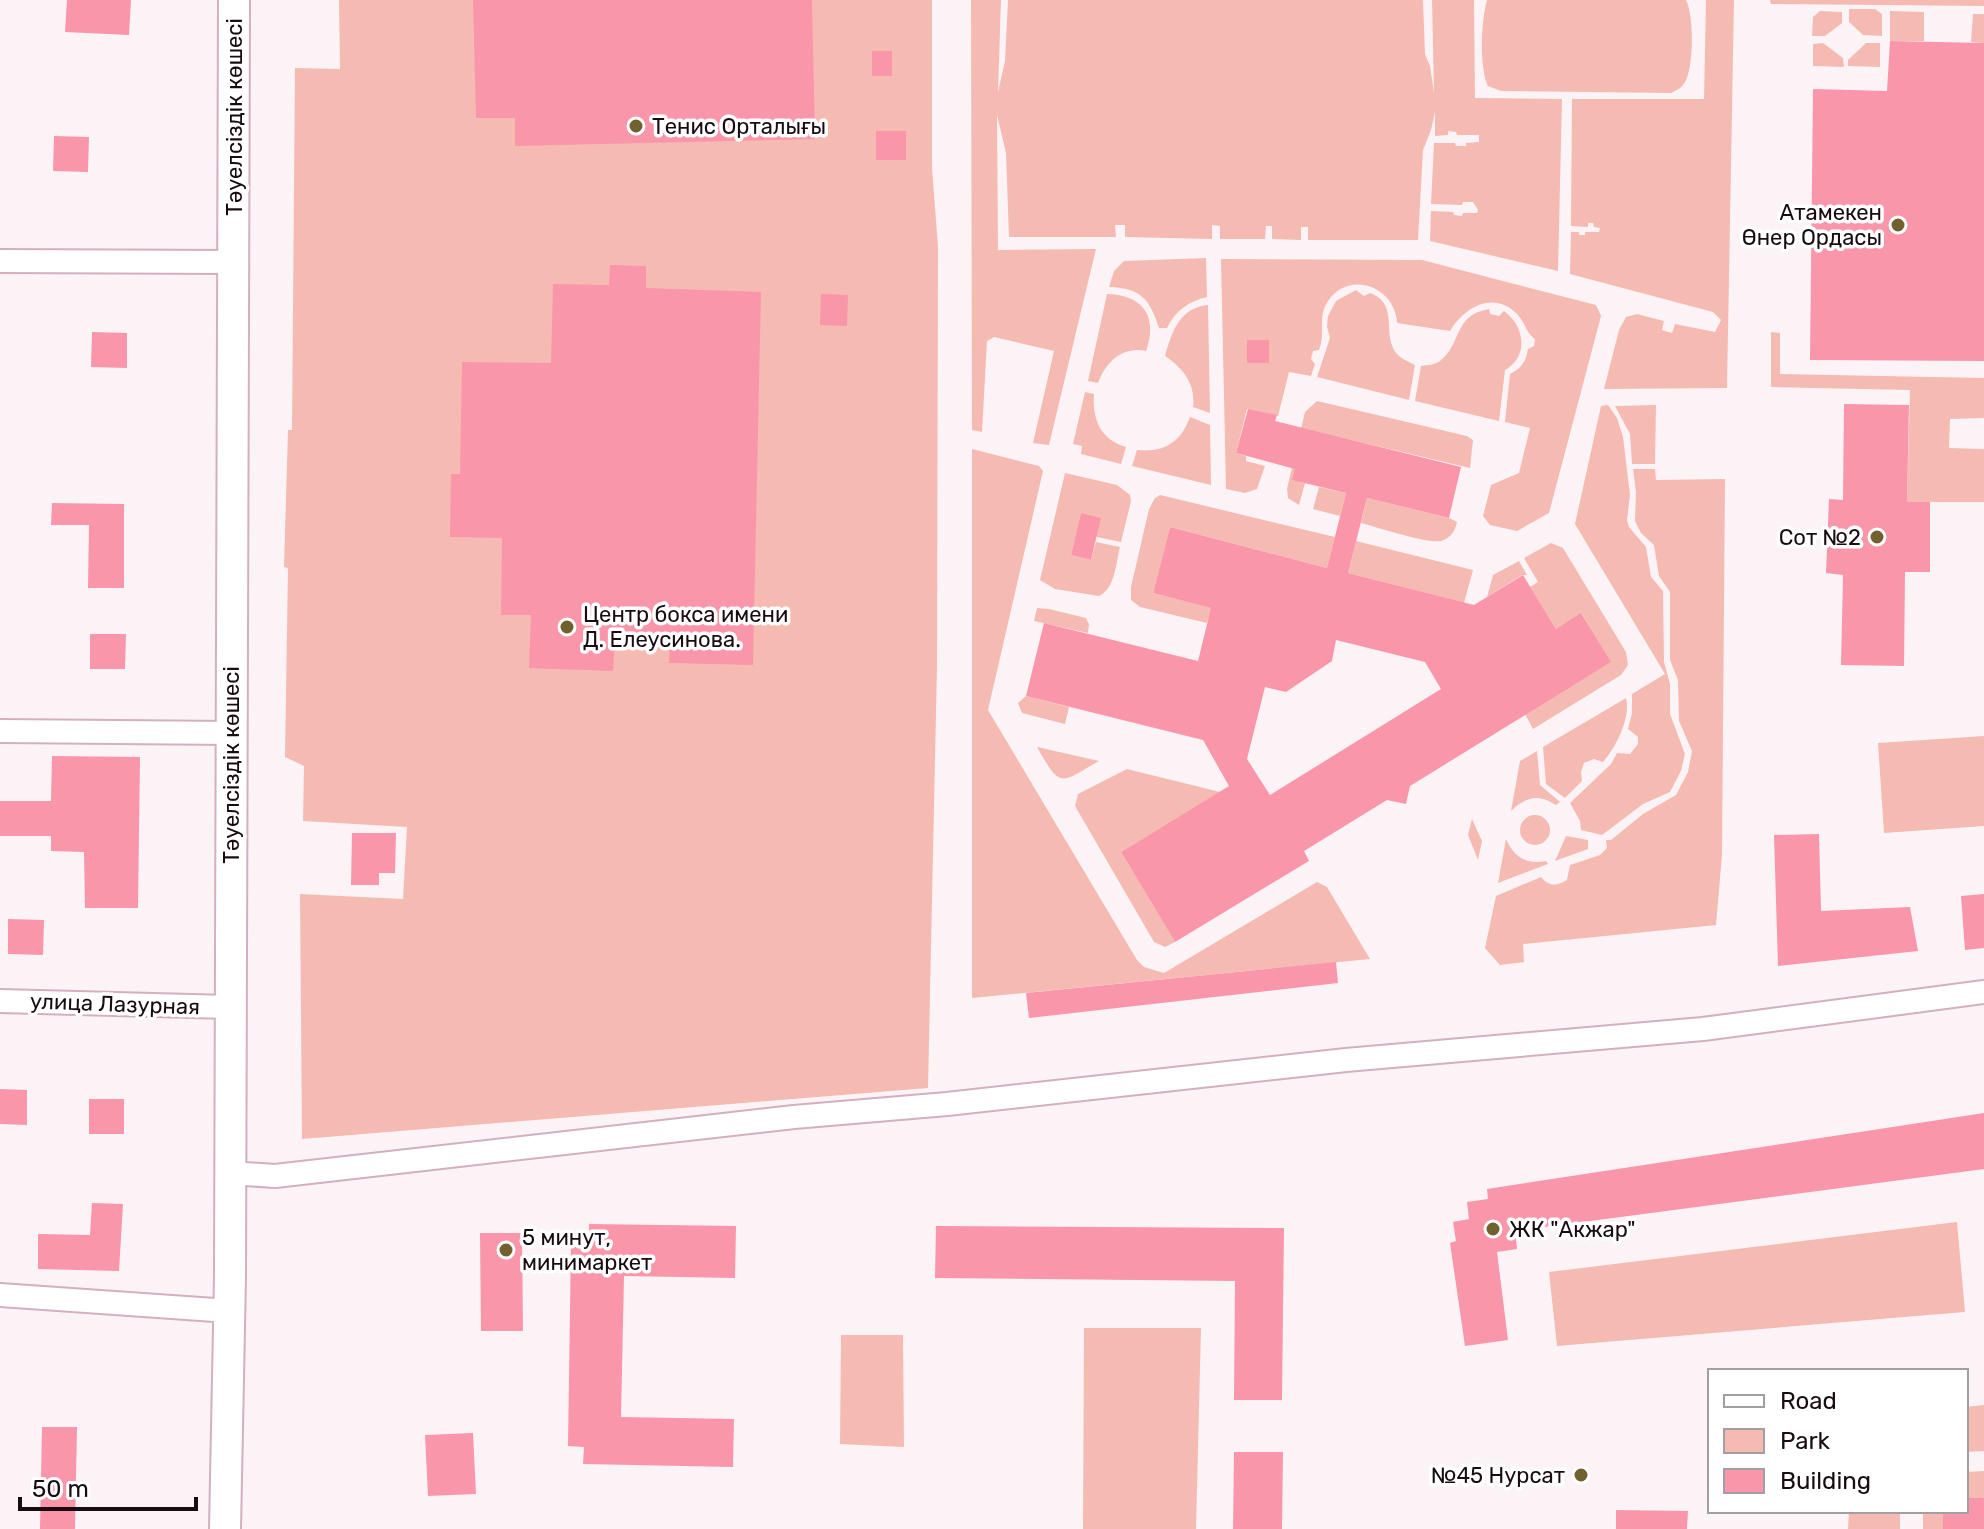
<svg xmlns="http://www.w3.org/2000/svg" width="1984" height="1529" viewBox="0 0 1984 1529" font-family="Rubik,sans-serif">
	<rect width="100%" height="100%" fill="#fbf3f6"/>
	<path fill="#f5bbb2" d="M 339,0 L 932,0 L 932,168 L 938,247 L 937,666 L 928,1088 L 302,1139 L 300,894 L 403,899 L 407,827 L 303,821 L 304,766 L 285,757 L 288,568 L 284,567 L 288,430 L 292,430 L 295,68 L 340,69 Z
		M 971,0 L 1001,0 L 998,92 L 1005,61 L 1008,0 L 1423,0 L 1425,54 L 1430,66 L 1434,93 L 1432,0 L 1474,0 L 1475,98 L 1562,99 L 1558,271 L 1430,241 L 1431,211 L 1453,212 L 1454,215 L 1462,216 L 1463,213 L 1477,213 L 1478,210 L 1473,202 L 1463,202 L 1462,205 L 1431,204 L 1434,143 L 1455,143 L 1456,146 L 1466,146 L 1466,143 L 1479,142 L 1479,135 L 1457,135 L 1456,132 L 1448,131 L 1448,135 L 1435,136 L 1435,112 L 1431,130 L 1423,150 L 1418,240 L 1308,240 L 1308,227 L 1301,227 L 1301,240 L 1272,239 L 1272,226 L 1266,226 L 1265,239 L 1220,239 L 1220,226 L 1212,225 L 1212,239 L 1125,237 L 1125,225 L 1115,225 L 1116,237 L 1009,237 L 1006,153 L 997,115 L 998,250 L 1096,249 L 1049,445 L 1033,443 L 1054,351 L 994,337 L 987,341 L 982,432 L 972,430 Z
		M 1487,0 L 1686,0 C 1694,15 1694,67 1685,82 C 1682,88 1677,90 1671,93 L 1501,91 L 1488,86 C 1479,67 1481,21 1487,0 Z
		M 1706,0 L 1734,0 L 1727,388 L 1604,389 L 1619,330 L 1626,317 L 1637,314 L 1664,321 L 1662,330 L 1672,333 L 1675,324 L 1715,332 L 1721,320 L 1713,312 L 1570,274 L 1571,232 L 1579,232 L 1579,235 L 1585,235 L 1585,232 L 1599,232 L 1600,228 L 1594,227 L 1593,223 L 1588,223 L 1588,227 L 1571,226 L 1572,99 L 1704,99 Z
		M 1770,0 L 1984,0 L 1984,6 L 1771,4 Z
		M 1849,9 L 1875,9 L 1882,14 L 1882,36 L 1863,35 L 1849,22 Z
		M 1820,11 L 1842,12 L 1842,23 L 1825,36 L 1812,36 L 1813,17 Z
		M 1890,11 L 1924,12 L 1924,41 L 1890,41 Z
		M 1973,14 L 1984,14 L 1984,43 L 1971,42 Z
		M 1823,43 L 1843,58 L 1844,67 L 1813,66 L 1813,44 Z
		M 1866,43 L 1880,43 L 1880,67 L 1848,66 L 1848,60 Z
		M 1206,258 L 1207,297 C 1189,301 1175,311 1167,328 L 1159,328 C 1150,300 1142,288 1109,287 L 1114,271 L 1124,261 Z
		M 1221,259 L 1422,260 L 1596,305 L 1601,316 L 1549,513 L 1517,531 L 1490,525 L 1483,516 L 1491,485 L 1519,473 L 1530,428 L 1505,422 L 1510,374 C 1522,368 1526,361 1528,349 L 1534,346 L 1535,339 C 1526,333 1525,322 1517,314 C 1494,290 1464,307 1450,331 L 1397,323 C 1396,287 1349,269 1328,301 C 1317,317 1326,333 1319,350 L 1313,351 L 1311,359 L 1315,364 L 1311,376 L 1289,372 L 1278,416 L 1247,409 L 1236,453 L 1246,456 L 1246,461 L 1265,466 L 1257,489 L 1245,493 L 1226,489 Z
		M 1356,290 L 1364,296 L 1370,293 C 1401,305 1380,335 1398,355 C 1403,360 1410,362 1415,365 L 1409,400 L 1317,377 L 1330,338 L 1327,327 L 1328,316 L 1336,301 Z
		M 1107,294 C 1144,295 1158,317 1146,351 C 1122,346 1106,362 1098,383 L 1088,381 Z
		M 1208,305 L 1210,413 L 1193,407 C 1196,384 1183,368 1165,356 C 1172,332 1179,308 1208,305 Z
		M 1489,309 L 1490,314 L 1499,316 L 1504,311 C 1525,326 1529,357 1505,370 L 1499,421 L 1415,401 L 1421,366 C 1427,365 1435,365 1440,361 C 1462,344 1453,315 1489,309 Z
		M 1771,332 L 1780,333 L 1780,374 L 1984,378 L 1984,418 L 1950,419 L 1949,448 L 1984,449 L 1984,502 L 1907,502 L 1910,390 L 1771,387 Z
		M 1085,392 L 1094,394 C 1092,418 1100,440 1126,447 L 1121,464 L 1081,454 L 1082,446 L 1073,444 Z
		M 1317,401 L 1467,436 L 1473,440 L 1470,468 L 1305,429 L 1293,480 L 1305,483 L 1299,505 L 1288,498 L 1287,489 L 1305,412 Z
		M 1608,405 L 1617,418 L 1623,437 L 1630,495 L 1627,520 L 1629,527 L 1646,547 L 1651,577 L 1663,591 L 1664,662 L 1670,684 L 1670,714 L 1685,754 L 1681,771 L 1670,792 L 1643,804 L 1602,835 L 1581,830 L 1580,821 L 1570,803 L 1611,764 L 1617,753 L 1630,754 L 1638,744 L 1638,737 L 1628,729 L 1632,713 L 1632,694 L 1665,674 L 1575,524 L 1601,406 Z
		M 1656,405 L 1655,464 L 1632,464 L 1630,434 L 1615,406 Z
		M 1190,417 L 1210,425 L 1211,485 L 1132,466 L 1137,450 C 1164,453 1181,442 1190,417 Z
		M 972,449 L 1039,466 L 1043,471 L 988,710 L 1137,960 L 1144,967 L 1164,973 L 1317,882 L 1327,887 L 1370,959 L 972,998 Z
		M 1633,469 L 1655,469 L 1656,480 L 1725,479 L 1722,855 L 1716,925 L 1523,944 L 1524,962 L 1500,965 L 1485,948 L 1496,896 L 1541,877 C 1549,887 1557,886 1567,880 L 1570,865 L 1600,855 L 1607,848 L 1606,840 L 1611,840 L 1643,814 L 1676,795 L 1688,772 L 1692,751 L 1679,721 L 1678,680 L 1670,660 L 1670,592 L 1659,576 L 1654,545 L 1641,533 L 1635,521 L 1636,492 Z
		M 1065,473 L 1117,485 L 1130,495 L 1131,501 L 1121,542 L 1097,537 L 1081,514 L 1071,555 L 1091,560 L 1096,542 L 1120,547 C 1116,563 1115,589 1099,596 L 1055,589 L 1040,580 Z
		M 1319,487 L 1346,493 L 1340,516 L 1313,509 Z
		M 1160,495 L 1335,537 L 1327,568 L 1170,527 L 1153,593 L 1212,608 L 1207,623 L 1140,607 L 1131,600 L 1131,587 L 1149,509 L 1155,498 Z
		M 1367,498 L 1449,518 L 1457,522 C 1455,531 1451,538 1441,541 C 1427,544 1377,527 1361,523 Z
		M 1356,541 L 1473,570 L 1464,603 L 1348,573 Z
		M 1551,543 L 1563,548 L 1626,652 L 1628,665 L 1621,675 L 1533,729 L 1525,714 L 1610,662 L 1582,614 L 1556,629 L 1530,587 L 1538,582 L 1524,558 Z
		M 1519,561 L 1527,575 L 1522,575 L 1487,597 L 1493,575 Z
		M 1037,608 L 1049,609 L 1086,618 L 1089,624 L 1088,633 L 1034,621 Z
		M 1026,696 L 1069,707 L 1065,724 L 1022,713 L 1018,703 Z
		M 1626,698 C 1631,718 1616,747 1603,762 L 1594,759 L 1584,763 L 1581,772 L 1582,781 L 1565,798 L 1546,784 L 1543,747 Z
		M 1984,736 L 1984,826 L 1884,833 L 1878,743 Z
		M 1037,747 L 1099,761 C 1059,784 1061,789 1037,747 Z
		M 1537,751 L 1540,785 L 1560,802 L 1556,805 C 1538,793 1526,797 1511,811 L 1520,761 Z
		M 1127,769 L 1220,792 L 1121,852 L 1175,942 L 1165,947 L 1154,942 L 1075,806 L 1078,794 Z
		M1520 830a15 15 0 1 1 30 0a15 15 0 1 1-30 0Z
		M 1472,819 L 1482,841 L 1478,860 L 1468,835 Z
		M 1566,836 L 1588,840 L 1588,849 L 1555,861 Z
		M 1506,839 C 1514,857 1526,865 1546,861 L 1548,864 L 1498,883 Z
		M 1957,1222 L 1965,1312 L 1557,1346 L 1549,1272 Z
		M 1084,1328 L 1201,1328 L 1196,1529 L 1083,1529 Z
		M 841,1335 L 903,1335 L 904,1447 L 840,1444 Z
		M 1984,1405 L 1984,1451 L 1966,1452 L 1966,1407 Z
		M 1984,1471 L 1984,1498 L 1966,1498 L 1966,1472 Z
		M 1849,1511 L 1900,1511 L 1900,1529 L 1848,1529 Z
		M 1923,1511 L 1943,1511 L 1943,1529 L 1923,1529 Z"/>
	<path fill="#fa96a9" fill-rule="evenodd" d="M 67,0 L 131,0 L 129,35 L 65,32 Z
		M 473,0 L 812,0 L 815,139 L 515,146 L 515,118 L 476,118 Z
		M 1890,41 L 1984,43 L 1984,361 L 1810,360 L 1813,89 L 1887,91 Z
		M 872,51 L 892,51 L 892,76 L 872,76 Z
		M 876,131 L 906,131 L 906,160 L 876,160 Z
		M 54,136 L 89,137 L 88,172 L 53,171 Z
		M 610,265 L 646,266 L 646,288 L 761,292 L 753,665 L 669,663 L 670,638 L 615,636 L 613,671 L 529,668 L 531,615 L 501,615 L 502,538 L 450,537 L 451,474 L 460,474 L 462,362 L 551,363 L 553,284 L 609,285 Z
		M 821,294 L 848,295 L 847,326 L 820,325 Z
		M 92,332 L 127,333 L 127,368 L 91,367 Z
		M 1247,340 L 1269,340 L 1269,363 L 1247,363 Z
		M 1844,404 L 1909,405 L 1907,502 L 1930,502 L 1930,572 L 1905,572 L 1904,666 L 1841,665 L 1843,575 L 1826,573 L 1829,499 L 1843,500 Z
		M 1248,409 L 1277,415 L 1275,421 L 1461,467 L 1449,518 L 1367,498 L 1348,573 L 1474,605 L 1523,575 L 1556,629 L 1581,613 L 1611,662 L 1410,786 L 1406,804 L 1387,800 L 1304,851 L 1309,861 L 1175,942 L 1121,852 L 1229,786 L 1203,740 L 1026,696 L 1044,623 L 1198,661 L 1211,608 L 1153,593 L 1170,527 L 1327,568 L 1346,493 L 1292,480 L 1295,469 L 1236,453 ZM 1336,640 L 1425,662 L 1441,689 L 1270,795 L 1247,759 L 1265,687 L 1286,692 L 1332,661 Z
		M 52,503 L 124,504 L 124,588 L 88,588 L 89,525 L 51,525 Z
		M 1081,513 L 1101,518 L 1091,560 L 1071,555 Z
		M 90,634 L 126,634 L 125,669 L 90,669 Z
		M 52,756 L 140,757 L 138,908 L 85,908 L 84,852 L 51,851 L 51,836 L 0,836 L 0,801 L 51,801 Z
		M 352,833 L 396,833 L 395,873 L 379,873 L 379,885 L 351,885 Z
		M 1819,834 L 1821,911 L 1910,907 L 1918,951 L 1778,966 L 1774,835 Z
		M 1984,894 L 1984,948 L 1965,950 L 1961,896 Z
		M 8,919 L 44,920 L 43,955 L 8,954 Z
		M 1336,962 L 1338,983 L 1029,1018 L 1026,993 Z
		M 0,1089 L 27,1090 L 27,1125 L 0,1124 Z
		M 89,1099 L 124,1099 L 124,1134 L 89,1134 Z
		M 1984,1113 L 1984,1169 L 1515,1231 L 1517,1249 L 1497,1252 L 1508,1340 L 1465,1346 L 1450,1243 L 1456,1241 L 1453,1222 L 1469,1219 L 1467,1202 L 1488,1199 L 1487,1189 Z
		M 92,1203 L 123,1204 L 119,1271 L 38,1269 L 38,1234 L 90,1235 Z
		M 589,1224 L 736,1226 L 735,1278 L 624,1276 L 621,1417 L 734,1419 L 733,1467 L 583,1464 L 584,1447 L 568,1446 L 571,1242 L 589,1242 Z
		M 936,1226 L 1284,1228 L 1282,1400 L 1234,1400 L 1235,1281 L 935,1278 Z
		M 480,1233 L 522,1233 L 523,1331 L 481,1331 Z
		M 42,1427 L 77,1427 L 75,1529 L 40,1529 Z
		M 473,1433 L 476,1494 L 428,1496 L 425,1435 Z
		M 1234,1452 L 1283,1452 L 1282,1529 L 1233,1529 Z
		M 1966,1498 L 1984,1498 L 1984,1529 L 1943,1529 L 1943,1511 L 1966,1511 Z
		M 1616,1510 L 1688,1511 L 1687,1529 L 1616,1529 Z"/>
	<g fill="none" stroke-linecap="round" stroke-linejoin="round">
		<g stroke="#d3afc0" stroke-width="26">
			<path id="street" d="M 0,261 L 233,262
				M 0,731 L 232,733
				M 0,1001 L 230,1007
				M 230,1173 L 275,1176 L 794,1117 L 947,1104 L 1346,1060 L 1703,1029 L 1984,992
				M 0,1295 L 229,1311"/>
		</g>
		<g stroke="#d3afc0" stroke-width="34">
			<path id="secondary" d="M 225,1529 L 230,1277 L 234,0"/>
		</g>
		<use href="#street" stroke="#fff" stroke-width="22"/>
		<use href="#secondary" stroke="#fff" stroke-width="30"/>
	</g>
	<g fill="#72602e" stroke="#fff" stroke-width="3">
		<circle cx="636" cy="126" r="8"/>
		<circle cx="1898" cy="225" r="8"/>
		<circle cx="1877" cy="537" r="8"/>
		<circle cx="567" cy="627" r="8"/>
		<circle cx="1493" cy="1229" r="8"/>
		<circle cx="506" cy="1250" r="8"/>
		<circle cx="1581" cy="1475" r="8"/>
	</g>
	<g text-anchor="middle" dominant-baseline="central" stroke-width="7" stroke-linejoin="round" paint-order="stroke">
		<g font-size="22" fill="#180c12" stroke="#fff">
			<text transform="translate(234 117) rotate(-90)">Тәуелсіздік көшесі</text>
			<text transform="translate(231 765) rotate(-90)">Тәуелсіздік көшесі</text>
			<text transform="translate(115 1004) rotate(2)">улица Лазурная</text>
		</g>
		<g font-size="22" fill="#180c12" stroke="#fff" text-anchor="start">
			<text x="652" y="126">Тенис Орталығы</text>
			<text x="1882" y="212" text-anchor="end">Атамекен<tspan x="1882" dy="25">Өнер Ордасы</tspan></text>
			<text x="1861" y="537" text-anchor="end">Сот №2</text>
			<text x="583" y="614">Центр бокса имени<tspan x="583" dy="25">Д. Елеусинова.</tspan></text>
			<text x="1509" y="1229">ЖК "Акжар"</text>
			<text x="522" y="1237">5 минут,<tspan x="522" dy="25">минимаркет</tspan></text>
			<text x="1565" y="1475" text-anchor="end">№45 Нурсат</text>
		</g>
	</g>
	<rect x="1708" y="1369" width="260" height="144" fill="#ffffff" stroke="#a39ea0" stroke-width="2"/>
	<rect x="1724" y="1395" width="40" height="12" fill="#ffffff" stroke="#a39ea0" stroke-width="2"/>
	<text x="1780" y="1409" font-size="24" fill="#180c12">Road</text>
	<rect x="1724" y="1429" width="40" height="24" fill="#f5bbb2" stroke="#a39ea0" stroke-width="2"/>
	<text x="1780" y="1449" font-size="24" fill="#180c12">Park</text>
	<rect x="1724" y="1469" width="40" height="24" fill="#fa96a9" stroke="#a39ea0" stroke-width="2"/>
	<text x="1780" y="1489" font-size="24" fill="#180c12">Building</text>
	<path d="M20 1497v12h176v-12" fill="none" stroke="#180c12" stroke-width="4"/>
	<text x="32" y="1497" font-size="24" fill="#180c12" stroke="#ffffff" stroke-width="6" paint-order="stroke">50 m</text>
</svg>
